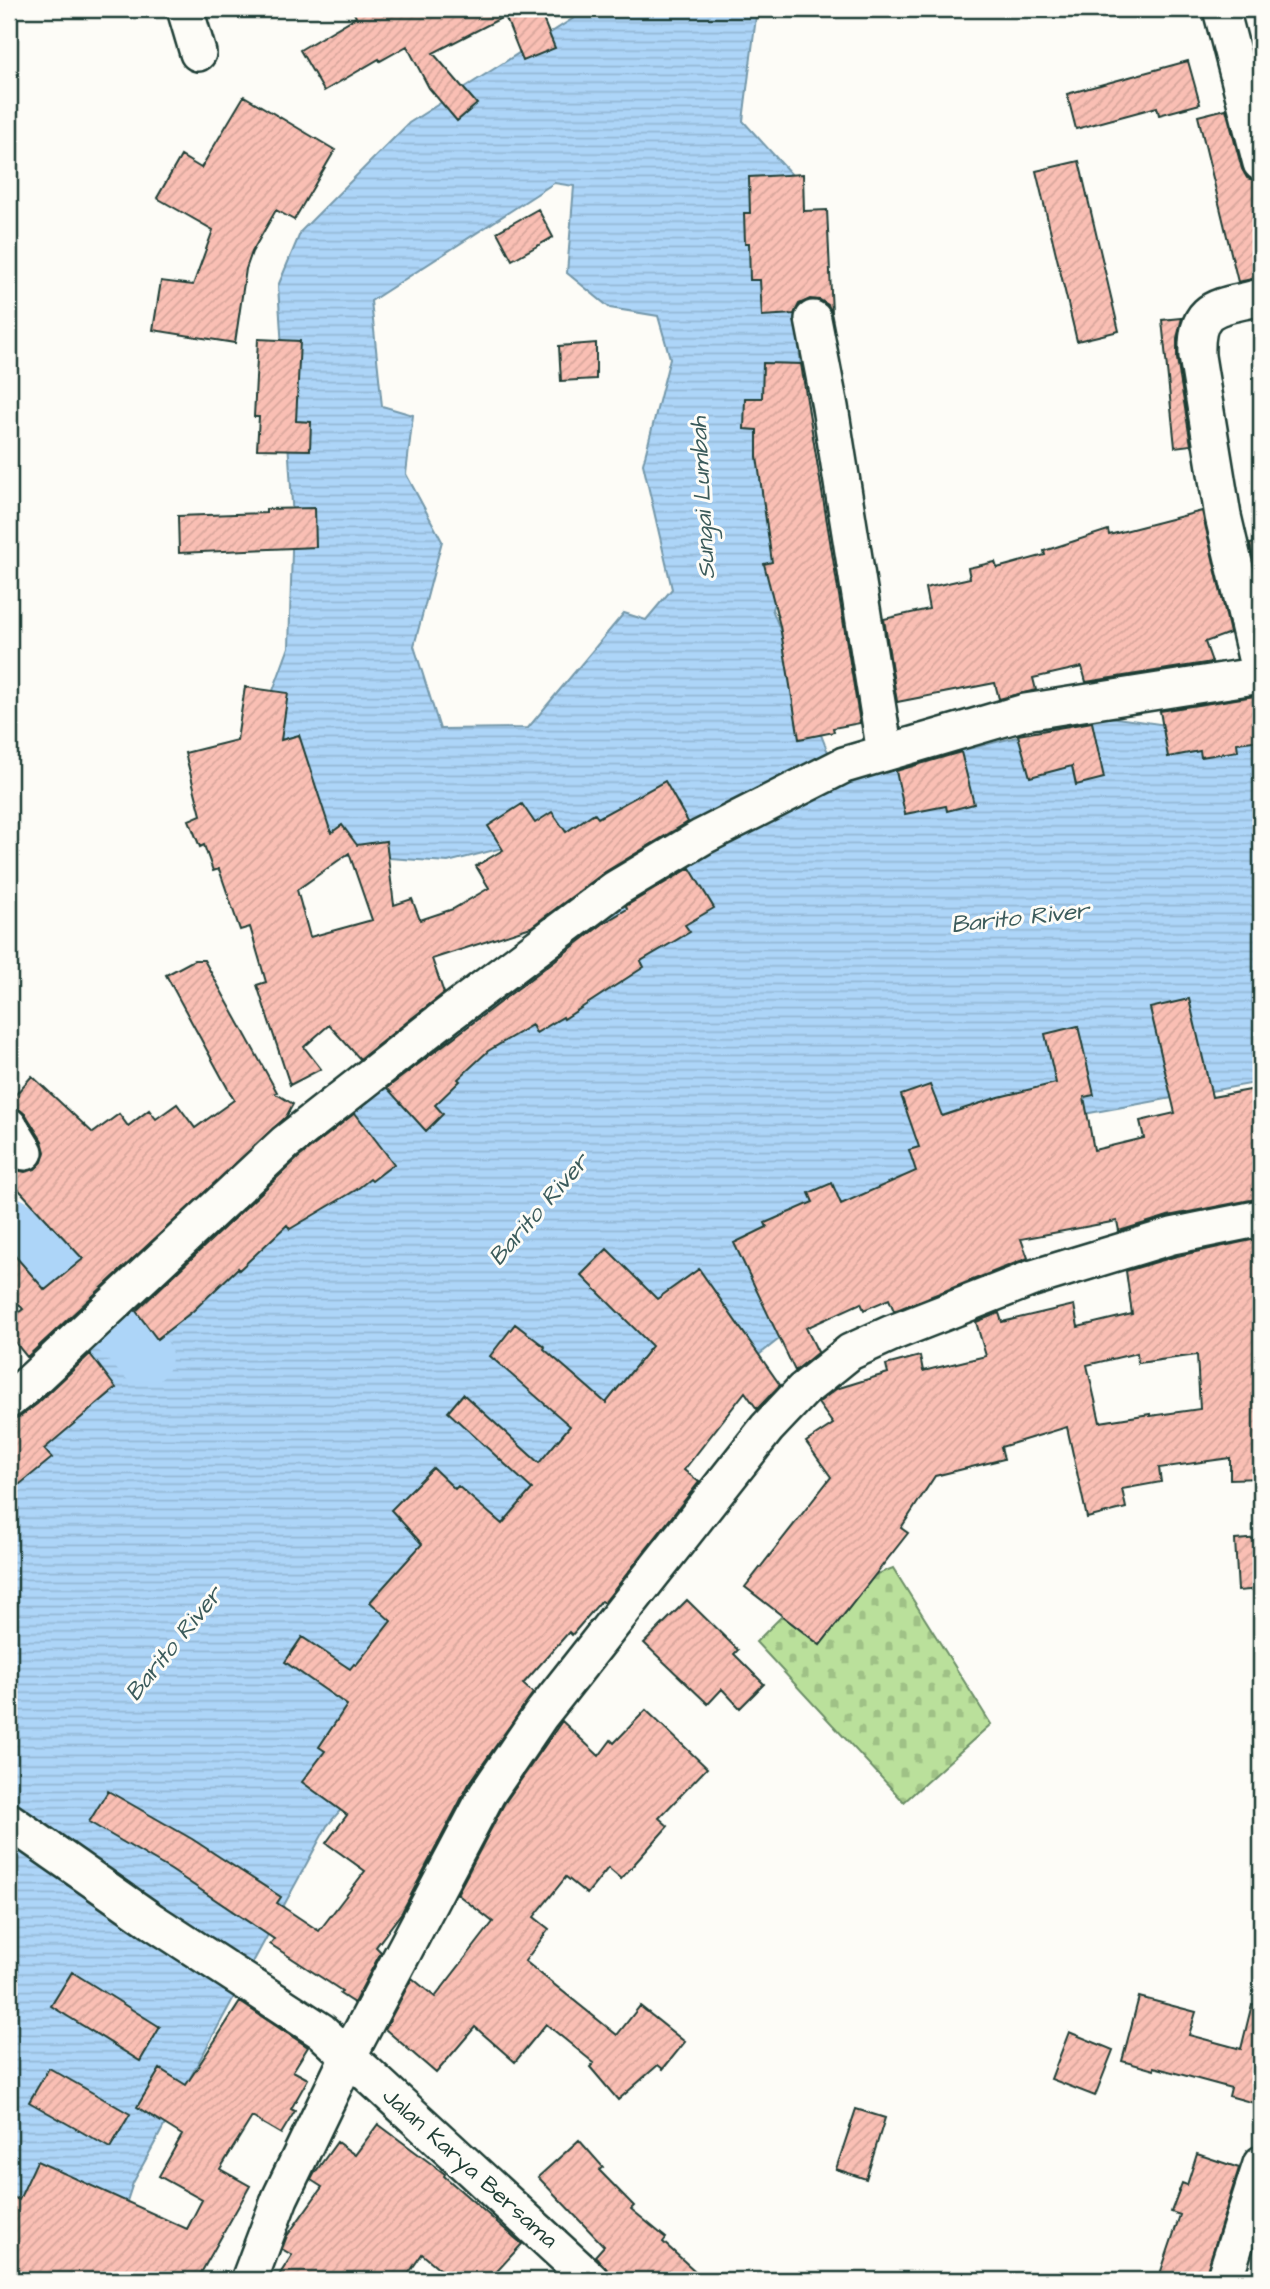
<svg xmlns="http://www.w3.org/2000/svg" width="1270" height="2289" viewBox="0 0 1270 2289" font-family="'Architects Daughter',sans-serif">
	<defs>
		<pattern id="cemetery-stones" width="16" height="16" patternUnits="userSpaceOnUse" patternTransform="scale(1.75)"><rect width="16" height="16" fill="#bae09b"/><path d="M2 7V4a2 2 0 0 1 4 0v3zM10 15v-3a2 2 0 0 1 4 0v3z" fill="#9fc186"/></pattern>
		<pattern id="water-rules" width="6" height="5" patternUnits="userSpaceOnUse" patternTransform="scale(1.75)"><rect width="6" height="5" fill="#add5f8"/><path d="M0 2.5h6" fill="none" stroke="#94b8d5"/></pattern>
		<pattern id="building-hatch" width="6" height="6" patternUnits="userSpaceOnUse" patternTransform="scale(1.75)"><rect width="6" height="6" fill="#fabfb4"/><path d="M-1 1l2-2M0 6l6-6M5 7l2-2" fill="none" stroke="#d6a59b"/></pattern>
	</defs>
	<rect width="100%" height="100%" fill="#fdfcf7"/>
	<filter id="ink" filterUnits="userSpaceOnUse"><feTurbulence type="fractalNoise" baseFrequency=".0143" numOctaves="2"/><feDisplacementMap in="SourceGraphic" scale="14" xChannelSelector="R" yChannelSelector="G"/><feConvolveMatrix kernelMatrix="1 2 1 2 8 2 1 2 1" color-interpolation-filters="sRGB"/></filter>
	<g filter="url(#ink)">
		<path fill="url(#cemetery-stones)" stroke="#6c8e68" stroke-width="2" d="M 893,1568 L 991,1724 L 904,1802 L 756,1642 L 782,1616 L 820,1645 L 875,1575 Z"/>
		<path fill="url(#water-rules)" stroke="#7498aa" stroke-width="2" fill-rule="evenodd" d="M 588,9 L 757,9 L 743,121 L 792,175 L 799,343 L 811,506 L 772,609 L 827,750 L 849,775 L 874,772 L 1102,716 L 1261,738 L 1261,1082 L 1084,1114 L 813,1312 L 711,1393 L 570,1537 L 327,1826 L 133,2183 L 101,2280 L 9,2280 L 9,1419 L 450,1024 L 578,934 L 565,832 L 448,862 L 344,855 L 257,734 L 289,647 L 293,519 L 278,286 L 301,231 L 409,123 ZM 554,183 L 574,186 L 567,273 L 610,308 L 658,316 L 670,358 L 643,464 L 672,589 L 646,620 L 624,613 L 528,728 L 440,729 L 414,646 L 442,541 L 406,474 L 413,415 L 382,406 L 371,301 Z"/>
		<g fill="none" stroke-linecap="round" stroke-linejoin="round">
			<path stroke="#add5f8" stroke-width="56" d="M 9,1224 L 23,1232 L 144,1357"/>
		</g>
		<path fill="url(#building-hatch)" stroke="#1f3d34" stroke-width="2" fill-rule="evenodd" d="M 352,9 L 539,9 L 555,48 L 523,61 L 505,16 L 433,53 L 477,104 L 457,121 L 429,88 L 407,46 L 380,61 L 379,59 L 324,91 L 300,50 L 356,17 Z
			M 1188,61 L 1200,104 L 1159,115 L 1157,107 L 1076,129 L 1067,94 Z
			M 244,96 L 335,150 L 294,220 L 276,210 L 252,252 L 246,269 L 235,343 L 153,330 L 161,281 L 193,285 L 213,230 L 157,198 L 181,156 L 201,168 Z
			M 1226,109 L 1242,169 L 1247,178 L 1261,183 L 1261,277 L 1238,282 L 1198,116 Z
			M 1079,161 L 1119,331 L 1077,341 L 1036,171 Z
			M 803,174 L 804,211 L 827,210 L 832,313 L 828,305 L 820,300 L 810,299 L 799,304 L 794,314 L 762,316 L 760,280 L 750,280 L 749,243 L 745,243 L 744,213 L 750,213 L 749,177 Z
			M 538,209 L 553,237 L 512,260 L 497,232 Z
			M 1182,318 L 1177,338 L 1177,359 L 1191,445 L 1175,447 L 1162,320 Z
			M 258,339 L 300,341 L 296,421 L 311,422 L 310,450 L 257,449 L 259,417 L 254,417 Z
			M 596,343 L 596,379 L 561,381 L 559,346 Z
			M 763,363 L 801,364 L 860,723 L 833,728 L 834,732 L 799,739 L 780,626 L 764,564 L 772,562 L 757,457 L 757,430 L 744,429 L 745,398 L 762,398 Z
			M 315,508 L 316,547 L 179,553 L 178,516 L 266,513 L 266,509 Z
			M 1202,511 L 1230,633 L 1205,642 L 1212,662 L 1086,682 L 1082,667 L 1033,678 L 1036,690 L 999,699 L 995,683 L 897,702 L 884,619 L 929,609 L 925,588 L 970,578 L 968,568 L 995,562 L 997,568 L 1045,555 L 1044,551 L 1108,530 L 1109,535 Z
			M 1261,542 L 1261,592 L 1250,544 Z
			M 245,687 L 288,693 L 281,740 L 299,735 L 331,833 L 342,825 L 357,845 L 386,841 L 394,905 L 412,899 L 420,920 L 453,909 L 489,888 L 476,866 L 503,850 L 488,826 L 522,804 L 535,823 L 552,812 L 566,832 L 594,813 L 598,818 L 665,781 L 688,822 L 605,872 L 531,927 L 432,959 L 444,993 L 360,1059 L 329,1025 L 304,1047 L 321,1069 L 290,1085 L 257,985 L 266,982 L 250,927 L 240,930 L 219,869 L 213,871 L 204,845 L 200,847 L 189,820 L 201,815 L 185,753 L 237,740 ZM 349,853 L 372,920 L 310,937 L 297,890 Z
			M 1261,695 L 1261,740 L 1237,743 L 1238,751 L 1201,757 L 1200,751 L 1168,757 L 1160,711 Z
			M 1092,722 L 1104,778 L 1076,785 L 1072,766 L 1030,777 L 1018,735 Z
			M 961,752 L 974,804 L 947,811 L 946,806 L 905,814 L 896,771 Z
			M 690,868 L 714,908 L 685,925 L 690,932 L 641,961 L 644,967 L 564,1019 L 563,1017 L 536,1033 L 532,1025 L 488,1051 L 458,1079 L 460,1081 L 435,1105 L 443,1114 L 426,1131 L 387,1088 L 604,923 L 627,909 L 626,906 Z
			M 194,960 L 204,960 L 277,1092 L 275,1093 L 293,1104 L 286,1117 L 27,1357 L 9,1335 L 9,1320 L 23,1309 L 9,1293 L 9,1249 L 45,1290 L 83,1259 L 9,1179 L 9,1164 L 16,1170 L 25,1172 L 35,1169 L 42,1162 L 45,1152 L 42,1141 L 26,1115 L 19,1109 L 9,1106 L 9,1102 L 32,1076 L 93,1133 L 119,1114 L 128,1126 L 149,1110 L 156,1119 L 177,1104 L 195,1128 L 234,1100 L 166,975 Z
			M 1189,999 L 1212,1097 L 1261,1088 L 1261,1198 L 1168,1216 L 1119,1231 L 1117,1221 L 1021,1239 L 1028,1258 L 894,1311 L 889,1299 L 864,1310 L 861,1303 L 806,1328 L 818,1352 L 795,1371 L 734,1243 L 767,1227 L 765,1223 L 813,1202 L 809,1193 L 832,1183 L 841,1204 L 916,1171 L 909,1150 L 919,1147 L 901,1095 L 930,1085 L 942,1116 L 999,1097 L 1056,1083 L 1045,1034 L 1078,1026 L 1094,1095 L 1084,1097 L 1094,1150 L 1144,1138 L 1140,1121 L 1175,1113 L 1150,1008 Z
			M 355,1113 L 394,1164 L 372,1181 L 370,1179 L 356,1190 L 290,1229 L 287,1225 L 239,1270 L 238,1268 L 193,1311 L 157,1339 L 136,1311 L 298,1158 Z
			M 1261,1238 L 1261,1478 L 1230,1479 L 1230,1458 L 1159,1468 L 1161,1482 L 1122,1489 L 1126,1508 L 1087,1518 L 1067,1427 L 1001,1447 L 1004,1459 L 935,1476 L 901,1528 L 908,1533 L 820,1645 L 745,1587 L 831,1477 L 806,1442 L 833,1424 L 818,1403 L 836,1389 L 888,1373 L 886,1365 L 920,1356 L 923,1371 L 986,1356 L 976,1322 L 999,1313 L 1002,1322 L 1074,1305 L 1078,1327 L 1132,1314 L 1126,1271 L 1177,1256 ZM 1137,1353 L 1138,1363 L 1197,1355 L 1200,1409 L 1150,1416 L 1150,1414 L 1100,1422 L 1087,1365 Z
			M 607,1249 L 657,1299 L 699,1269 L 780,1385 L 757,1409 L 745,1392 L 684,1470 L 699,1482 L 604,1603 L 601,1601 L 572,1635 L 569,1632 L 523,1684 L 533,1693 L 469,1784 L 402,1912 L 376,1947 L 381,1952 L 354,2003 L 340,1994 L 342,1991 L 270,1944 L 274,1939 L 171,1870 L 89,1822 L 108,1791 L 192,1839 L 281,1897 L 277,1903 L 319,1931 L 365,1871 L 326,1843 L 347,1815 L 302,1782 L 325,1751 L 319,1747 L 347,1705 L 285,1662 L 302,1637 L 350,1669 L 354,1664 L 356,1665 L 391,1621 L 370,1602 L 422,1544 L 391,1510 L 433,1468 L 455,1489 L 458,1486 L 502,1524 L 532,1489 L 448,1412 L 463,1394 L 539,1463 L 570,1426 L 490,1356 L 515,1324 L 545,1347 L 544,1349 L 606,1403 L 652,1346 L 581,1275 Z
			M 90,1354 L 116,1388 L 44,1449 L 52,1458 L 9,1493 L 9,1420 L 21,1416 L 37,1404 Z
			M 1261,1538 L 1261,1589 L 1238,1591 L 1235,1540 Z
			M 687,1600 L 738,1650 L 734,1654 L 764,1684 L 740,1708 L 722,1689 L 708,1704 L 644,1643 Z
			M 646,1710 L 707,1768 L 659,1818 L 668,1826 L 621,1879 L 608,1868 L 587,1894 L 566,1877 L 534,1917 L 549,1929 L 525,1961 L 617,2035 L 640,2006 L 685,2042 L 663,2069 L 658,2065 L 618,2100 L 590,2067 L 594,2063 L 546,2024 L 515,2062 L 475,2027 L 436,2073 L 385,2029 L 412,1978 L 435,1997 L 493,1922 L 457,1894 L 504,1804 L 562,1721 L 599,1756 L 611,1740 L 614,1743 Z
			M 72,1972 L 160,2027 L 140,2061 L 51,2006 Z
			M 1139,1997 L 1196,2012 L 1189,2035 L 1241,2049 L 1252,2004 L 1261,2005 L 1261,2105 L 1229,2096 L 1231,2088 L 1154,2067 L 1154,2070 L 1122,2061 Z
			M 240,2002 L 308,2047 L 293,2071 L 308,2079 L 291,2109 L 295,2111 L 281,2134 L 252,2117 L 220,2169 L 250,2186 L 197,2280 L 9,2280 L 9,2195 L 19,2200 L 37,2161 L 187,2229 L 202,2200 L 159,2176 L 182,2135 L 137,2107 L 160,2069 L 186,2085 Z
			M 1069,2032 L 1113,2050 L 1095,2096 L 1051,2079 Z
			M 49,2068 L 130,2114 L 110,2148 L 29,2102 Z
			M 856,2109 L 885,2118 L 866,2179 L 836,2169 Z
			M 378,2124 L 445,2174 L 444,2176 L 522,2244 L 489,2280 L 453,2280 L 422,2254 L 404,2280 L 276,2280 L 292,2255 L 282,2249 L 287,2236 L 322,2187 L 311,2180 L 314,2174 L 337,2142 L 355,2155 Z
			M 579,2140 L 603,2167 L 599,2170 L 634,2206 L 631,2209 L 666,2238 L 663,2242 L 705,2280 L 618,2280 L 610,2273 L 595,2256 L 604,2246 L 538,2177 Z
			M 1197,2154 L 1239,2168 L 1204,2280 L 1158,2280 L 1180,2215 L 1171,2212 L 1182,2183 L 1187,2185 Z"/>
		<g fill="none" stroke-linecap="round" stroke-linejoin="round">
			<g stroke="#1f3d34" stroke-width="40">
				<path id="minor" d="M 185,9 L 198,53
					M 1221,9 L 1261,163
					M 813,319 L 830,407 L 885,753
					M 1260,675 L 1223,516 L 1197,356 C 1195,303 1218,308 1261,297
					M 9,1126 L 25,1152
					M 9,1400 L 24,1388 L 285,1143 L 448,1015 L 615,889 L 702,837 L 844,765 L 1025,712 L 1261,675
					M 9,1821 L 152,1921 L 321,2031 L 591,2280
					M 249,2280 L 280,2198 L 348,2057 L 487,1794 L 540,1716 L 767,1428 L 803,1390 L 850,1352 L 892,1333 L 1030,1279 L 1172,1236 L 1261,1218
					M 1224,2280 L 1261,2164"/>
			</g>
			<use href="#minor" stroke="#fdfcf7" stroke-width="35"/>
		</g>
	</g>
	<g text-anchor="middle" dominant-baseline="central" stroke-width="6" stroke-linejoin="round" paint-order="stroke">
		<g font-size="23" fill="#1f3d34" stroke="#fdfcf7">
			<text transform="translate(470 2168) rotate(42)">Jalan Karya Bersama</text>
		</g>
		<g font-size="24" font-style="italic" fill="#3b5b5b" stroke="#fdfcf7">
			<text transform="translate(703 498) rotate(-93)">Sungai Lumbah</text>
			<text transform="translate(1020 918) rotate(-6)">Barito River</text>
			<text transform="translate(539 1210) rotate(-49)">Barito River</text>
			<text transform="translate(174 1644) rotate(-51)">Barito River</text>
		</g>
	</g>
	<rect width="1270" height="2289" fill="none" stroke="#fdfcf7" stroke-width="35"/>
	<rect x="18" y="18" width="1235" height="2254" fill="none" stroke="#1f3d34" stroke-width="2.5" filter="url(#ink)"/>
</svg>
